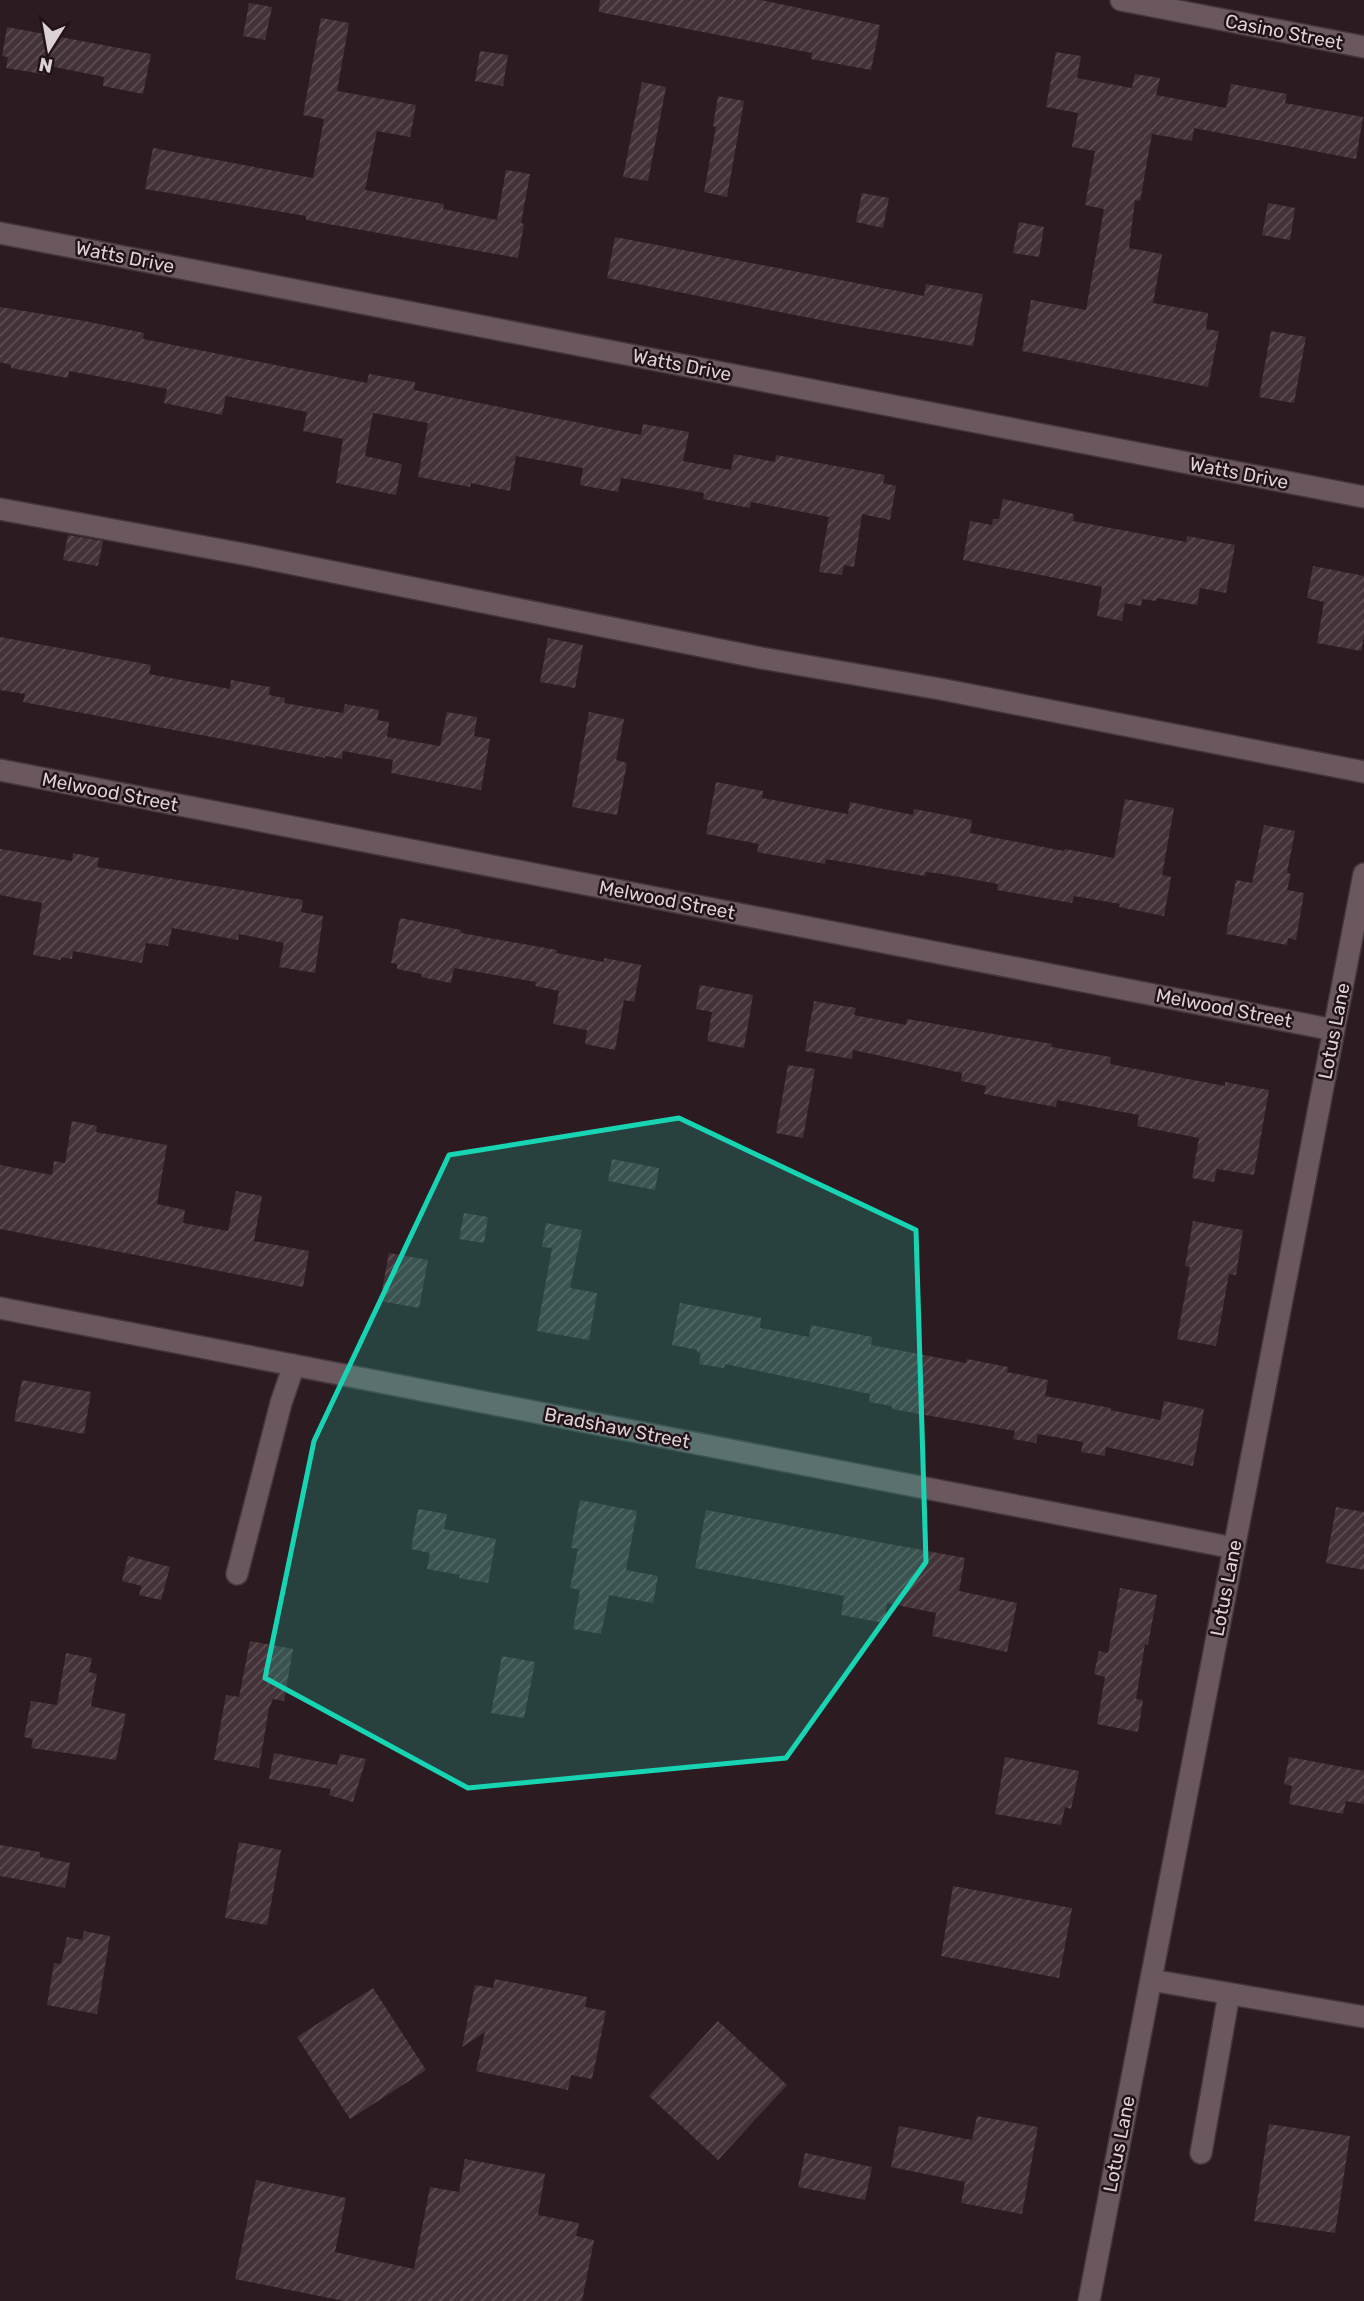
<svg xmlns="http://www.w3.org/2000/svg" width="1364" height="2301" viewBox="0 0 1364 2301" font-family="Rubik,sans-serif">
	<defs>
		<pattern id="building-hatch" width="6" height="6" patternUnits="userSpaceOnUse" patternTransform="scale(1.75)"><rect width="6" height="6" fill="#433238"/><path d="M-1 1l2-2M0 6l6-6M5 7l2-2" fill="none" stroke="#5e4f54"/></pattern>
	</defs>
	<rect width="100%" height="100%" fill="#2c1c22"/>
	<path fill="url(#building-hatch)" d="M 600,0 L 761,0 L 880,25 L 871,70 L 811,59 L 812,53 L 599,12 Z
		M 249,3 L 272,7 L 265,40 L 243,36 Z
		M 321,18 L 349,23 L 337,91 L 416,105 L 410,137 L 377,131 L 365,190 L 444,204 L 443,209 L 497,220 L 506,170 L 530,174 L 521,223 L 524,224 L 518,258 L 306,220 L 306,216 L 145,189 L 153,148 L 313,178 L 324,119 L 303,115 Z
		M 7,27 L 151,54 L 143,94 L 103,86 L 104,77 L 50,66 L 48,75 L 6,68 L 8,57 L 2,56 Z
		M 480,51 L 508,55 L 503,86 L 475,81 Z
		M 1056,52 L 1081,56 L 1077,78 L 1132,88 L 1135,74 L 1160,78 L 1156,95 L 1226,108 L 1231,84 L 1287,94 L 1285,103 L 1363,117 L 1356,159 L 1194,128 L 1192,141 L 1152,134 L 1140,201 L 1135,200 L 1129,248 L 1162,254 L 1153,303 L 1208,313 L 1206,329 L 1219,331 L 1208,387 L 1022,351 L 1031,300 L 1086,310 L 1104,209 L 1085,205 L 1095,151 L 1072,147 L 1078,113 L 1046,107 Z
		M 642,82 L 666,87 L 648,181 L 623,177 Z
		M 718,96 L 744,101 L 727,197 L 704,192 L 716,127 L 713,126 Z
		M 862,193 L 889,198 L 883,228 L 856,222 Z
		M 1268,203 L 1295,208 L 1290,240 L 1262,235 Z
		M 1019,222 L 1044,227 L 1039,257 L 1013,253 Z
		M 615,237 L 924,296 L 926,284 L 983,294 L 973,346 L 846,325 L 607,278 Z
		M 0,307 L 79,320 L 144,333 L 143,339 L 367,383 L 369,374 L 415,382 L 414,390 L 641,435 L 643,424 L 689,432 L 683,461 L 731,470 L 734,454 L 775,462 L 776,455 L 885,475 L 883,483 L 896,486 L 890,520 L 862,514 L 854,567 L 844,565 L 842,575 L 819,572 L 829,517 L 751,502 L 750,508 L 703,499 L 704,493 L 621,478 L 618,492 L 580,485 L 583,468 L 516,456 L 510,491 L 471,483 L 470,487 L 418,477 L 428,423 L 373,413 L 365,456 L 402,464 L 396,495 L 336,483 L 343,439 L 303,431 L 307,412 L 226,396 L 222,415 L 164,403 L 167,389 L 69,371 L 68,378 L 11,368 L 11,365 L 0,362 Z
		M 1271,331 L 1306,337 L 1294,403 L 1259,397 Z
		M 1003,499 L 1074,514 L 1073,521 L 1186,542 L 1187,536 L 1235,545 L 1226,593 L 1200,588 L 1197,605 L 1157,598 L 1156,601 L 1142,599 L 1141,606 L 1125,603 L 1122,621 L 1097,616 L 1102,587 L 963,560 L 970,521 L 992,525 L 993,519 L 999,519 Z
		M 68,535 L 103,541 L 98,566 L 63,560 Z
		M 1313,566 L 1364,576 L 1364,636 L 1361,651 L 1317,643 L 1324,602 L 1307,598 Z
		M 0,637 L 151,665 L 149,674 L 230,689 L 231,680 L 270,687 L 269,695 L 285,698 L 284,703 L 343,713 L 345,704 L 379,710 L 377,720 L 389,722 L 387,737 L 440,746 L 447,712 L 477,717 L 474,736 L 490,739 L 481,790 L 391,773 L 393,760 L 343,751 L 342,759 L 325,756 L 325,758 L 23,702 L 25,694 L 0,690 Z
		M 548,638 L 583,645 L 575,688 L 540,682 Z
		M 589,712 L 624,719 L 616,760 L 627,763 L 617,815 L 572,807 Z
		M 716,782 L 763,791 L 762,798 L 848,814 L 850,802 L 913,815 L 914,809 L 972,820 L 970,833 L 1064,851 L 1065,849 L 1114,858 L 1125,799 L 1174,808 L 1162,875 L 1171,877 L 1164,916 L 1119,907 L 1120,904 L 1074,896 L 1072,903 L 997,890 L 998,884 L 943,874 L 926,872 L 925,876 L 826,859 L 825,864 L 757,852 L 759,844 L 706,834 Z
		M 1264,825 L 1295,831 L 1287,873 L 1291,874 L 1287,890 L 1304,893 L 1296,940 L 1288,938 L 1287,945 L 1226,934 L 1236,880 L 1252,883 Z
		M 0,849 L 72,861 L 73,853 L 99,858 L 97,867 L 303,900 L 301,912 L 323,916 L 315,973 L 279,967 L 284,943 L 239,934 L 238,940 L 172,928 L 168,946 L 146,943 L 142,963 L 73,951 L 72,959 L 61,957 L 61,960 L 33,955 L 42,903 L 0,895 Z
		M 400,918 L 461,930 L 461,933 L 557,950 L 556,953 L 604,962 L 604,958 L 641,965 L 634,1002 L 624,1000 L 615,1050 L 585,1044 L 587,1030 L 553,1024 L 559,991 L 535,986 L 536,982 L 454,968 L 451,983 L 421,977 L 422,974 L 397,969 L 397,964 L 391,963 Z
		M 700,985 L 753,995 L 744,1048 L 707,1041 L 712,1012 L 696,1009 Z
		M 814,1001 L 856,1008 L 854,1015 L 906,1025 L 907,1019 L 1052,1044 L 1051,1047 L 1111,1057 L 1110,1064 L 1225,1086 L 1225,1082 L 1269,1090 L 1254,1175 L 1217,1169 L 1214,1182 L 1192,1178 L 1199,1138 L 1137,1126 L 1139,1115 L 1057,1100 L 1056,1107 L 984,1094 L 986,1086 L 961,1081 L 962,1073 L 853,1050 L 852,1059 L 805,1051 Z
		M 788,1065 L 815,1069 L 803,1138 L 776,1133 Z
		M 72,1121 L 97,1126 L 96,1132 L 167,1145 L 157,1204 L 185,1210 L 183,1223 L 228,1231 L 236,1191 L 262,1196 L 254,1241 L 309,1251 L 303,1287 L 0,1229 L 0,1165 L 52,1175 L 54,1161 L 65,1163 Z
		M 612,1159 L 659,1168 L 655,1190 L 608,1181 Z
		M 464,1213 L 488,1217 L 484,1243 L 459,1239 Z
		M 1193,1221 L 1243,1230 L 1236,1275 L 1229,1274 L 1216,1346 L 1177,1339 L 1190,1267 L 1185,1266 Z
		M 546,1223 L 582,1230 L 570,1288 L 597,1293 L 589,1340 L 537,1331 L 552,1248 L 542,1247 Z
		M 389,1253 L 428,1260 L 419,1308 L 380,1301 Z
		M 680,1303 L 761,1318 L 760,1328 L 809,1337 L 811,1325 L 872,1337 L 871,1345 L 966,1363 L 967,1359 L 1008,1367 L 1007,1372 L 1048,1380 L 1045,1396 L 1111,1408 L 1110,1410 L 1160,1420 L 1164,1401 L 1204,1409 L 1193,1466 L 1106,1447 L 1105,1456 L 1081,1452 L 1083,1442 L 1038,1434 L 1036,1443 L 1013,1439 L 1015,1431 L 892,1409 L 892,1406 L 869,1402 L 870,1394 L 725,1364 L 724,1368 L 699,1364 L 701,1353 L 697,1352 L 697,1350 L 672,1345 Z
		M 22,1380 L 91,1392 L 84,1434 L 14,1421 Z
		M 580,1500 L 637,1511 L 626,1570 L 658,1576 L 653,1603 L 609,1595 L 601,1634 L 573,1629 L 580,1590 L 570,1588 L 578,1549 L 571,1548 Z
		M 1336,1507 L 1364,1512 L 1364,1570 L 1326,1563 Z
		M 418,1509 L 447,1514 L 444,1529 L 496,1539 L 488,1583 L 459,1578 L 460,1575 L 427,1569 L 430,1553 L 411,1549 Z
		M 706,1510 L 965,1558 L 959,1591 L 1017,1603 L 1007,1652 L 932,1636 L 936,1613 L 887,1603 L 884,1623 L 841,1615 L 844,1596 L 695,1568 Z
		M 128,1556 L 170,1567 L 161,1600 L 139,1595 L 142,1586 L 122,1581 Z
		M 1120,1588 L 1157,1595 L 1148,1645 L 1145,1644 L 1136,1699 L 1143,1700 L 1138,1732 L 1097,1724 L 1105,1677 L 1094,1674 L 1099,1651 L 1108,1653 Z
		M 250,1641 L 293,1649 L 284,1701 L 273,1699 L 269,1708 L 259,1768 L 214,1760 L 226,1695 L 239,1697 Z
		M 66,1653 L 92,1658 L 89,1672 L 97,1674 L 91,1706 L 126,1714 L 116,1760 L 31,1748 L 33,1739 L 24,1737 L 31,1701 L 57,1705 Z
		M 502,1656 L 535,1662 L 524,1718 L 491,1713 Z
		M 274,1753 L 337,1765 L 340,1754 L 366,1759 L 353,1802 L 329,1795 L 331,1789 L 269,1779 Z
		M 1005,1757 L 1079,1771 L 1071,1809 L 1065,1807 L 1061,1825 L 995,1814 Z
		M 1289,1757 L 1364,1771 L 1364,1804 L 1346,1801 L 1343,1814 L 1289,1804 L 1292,1786 L 1284,1784 Z
		M 239,1842 L 281,1850 L 267,1925 L 225,1918 Z
		M 0,1845 L 40,1852 L 40,1857 L 70,1863 L 65,1888 L 0,1876 Z
		M 953,1886 L 1072,1908 L 1059,1978 L 941,1956 Z
		M 84,1931 L 110,1936 L 97,2014 L 47,2005 L 54,1963 L 61,1964 L 67,1937 L 82,1940 Z
		M 495,1979 L 587,1997 L 585,2007 L 606,2011 L 592,2079 L 571,2075 L 568,2090 L 476,2071 L 485,2032 L 462,2047 L 475,1985 L 493,1988 Z
		M 373,1988 L 426,2070 L 350,2119 L 297,2037 Z
		M 718,2021 L 787,2085 L 718,2160 L 649,2096 Z
		M 977,2116 L 1038,2127 L 1022,2214 L 961,2203 L 965,2182 L 891,2167 L 899,2126 L 972,2140 Z
		M 1269,2124 L 1350,2136 L 1335,2233 L 1254,2221 Z
		M 805,2153 L 872,2167 L 865,2200 L 798,2187 Z
		M 465,2159 L 545,2174 L 538,2215 L 579,2223 L 576,2236 L 594,2240 L 582,2301 L 344,2301 L 235,2279 L 256,2180 L 346,2198 L 335,2252 L 414,2269 L 430,2187 L 459,2192 Z"/>
	<g fill="none" stroke-linecap="round" stroke-linejoin="round">
		<g stroke="#44373c" stroke-width="24">
			<path id="minor" d="M 1121,0 L 1364,47
				M 0,233 L 1364,497
				M 0,509 L 254,556 L 761,658 L 940,689 L 1364,772
				M 0,770 L 1334,1030
				M 0,1308 L 1234,1548
				M 237,1574 L 281,1403 L 294,1365
				M 1151,1980 L 1364,2017
				M 1201,2153 L 1229,1994
				M 1089,2301 L 1364,874"/>
		</g>
		<use href="#minor" stroke="#6b585f" stroke-width="21"/>
	</g>
	<path fill="#17d5b3" fill-opacity="0.2" stroke="#17d5b3" stroke-width="5" stroke-linejoin="round" d="M 679,1118 L 916,1230 L 926,1562 L 786,1758 L 468,1788 L 265,1678 L 314,1441 L 449,1155 Z"/>
	<g text-anchor="middle" dominant-baseline="central" stroke-width="5" stroke-linejoin="round" paint-order="stroke">
		<g font-size="19" fill="#dcd1d4" stroke="#221319">
			<text transform="translate(1284 32) rotate(11)">Casino Street</text>
			<text transform="translate(125 257) rotate(11)">Watts Drive</text>
			<text transform="translate(682 365) rotate(11)">Watts Drive</text>
			<text transform="translate(1239 473) rotate(11)">Watts Drive</text>
			<text transform="translate(110 792) rotate(11)">Melwood Street</text>
			<text transform="translate(667 900) rotate(11)">Melwood Street</text>
			<text transform="translate(1224 1008) rotate(11)">Melwood Street</text>
			<text transform="translate(1334 1031) rotate(-79)">Lotus Lane</text>
			<text transform="translate(617 1428) rotate(11)">Bradshaw Street</text>
			<text transform="translate(1226 1588) rotate(-79)">Lotus Lane</text>
			<text transform="translate(1119 2144) rotate(-79)">Lotus Lane</text>
		</g>
	</g>
	<g transform="translate(49 49) rotate(191)" stroke="#221319" stroke-width="5" paint-order="stroke">
	<path d="M0-5L12 26L0 18L-12 26Z" fill="#dcd1d4"/>
	<text y="-10" font-size="19" font-weight="bold" text-anchor="middle" fill="#dcd1d4">N</text>
	</g>
</svg>
